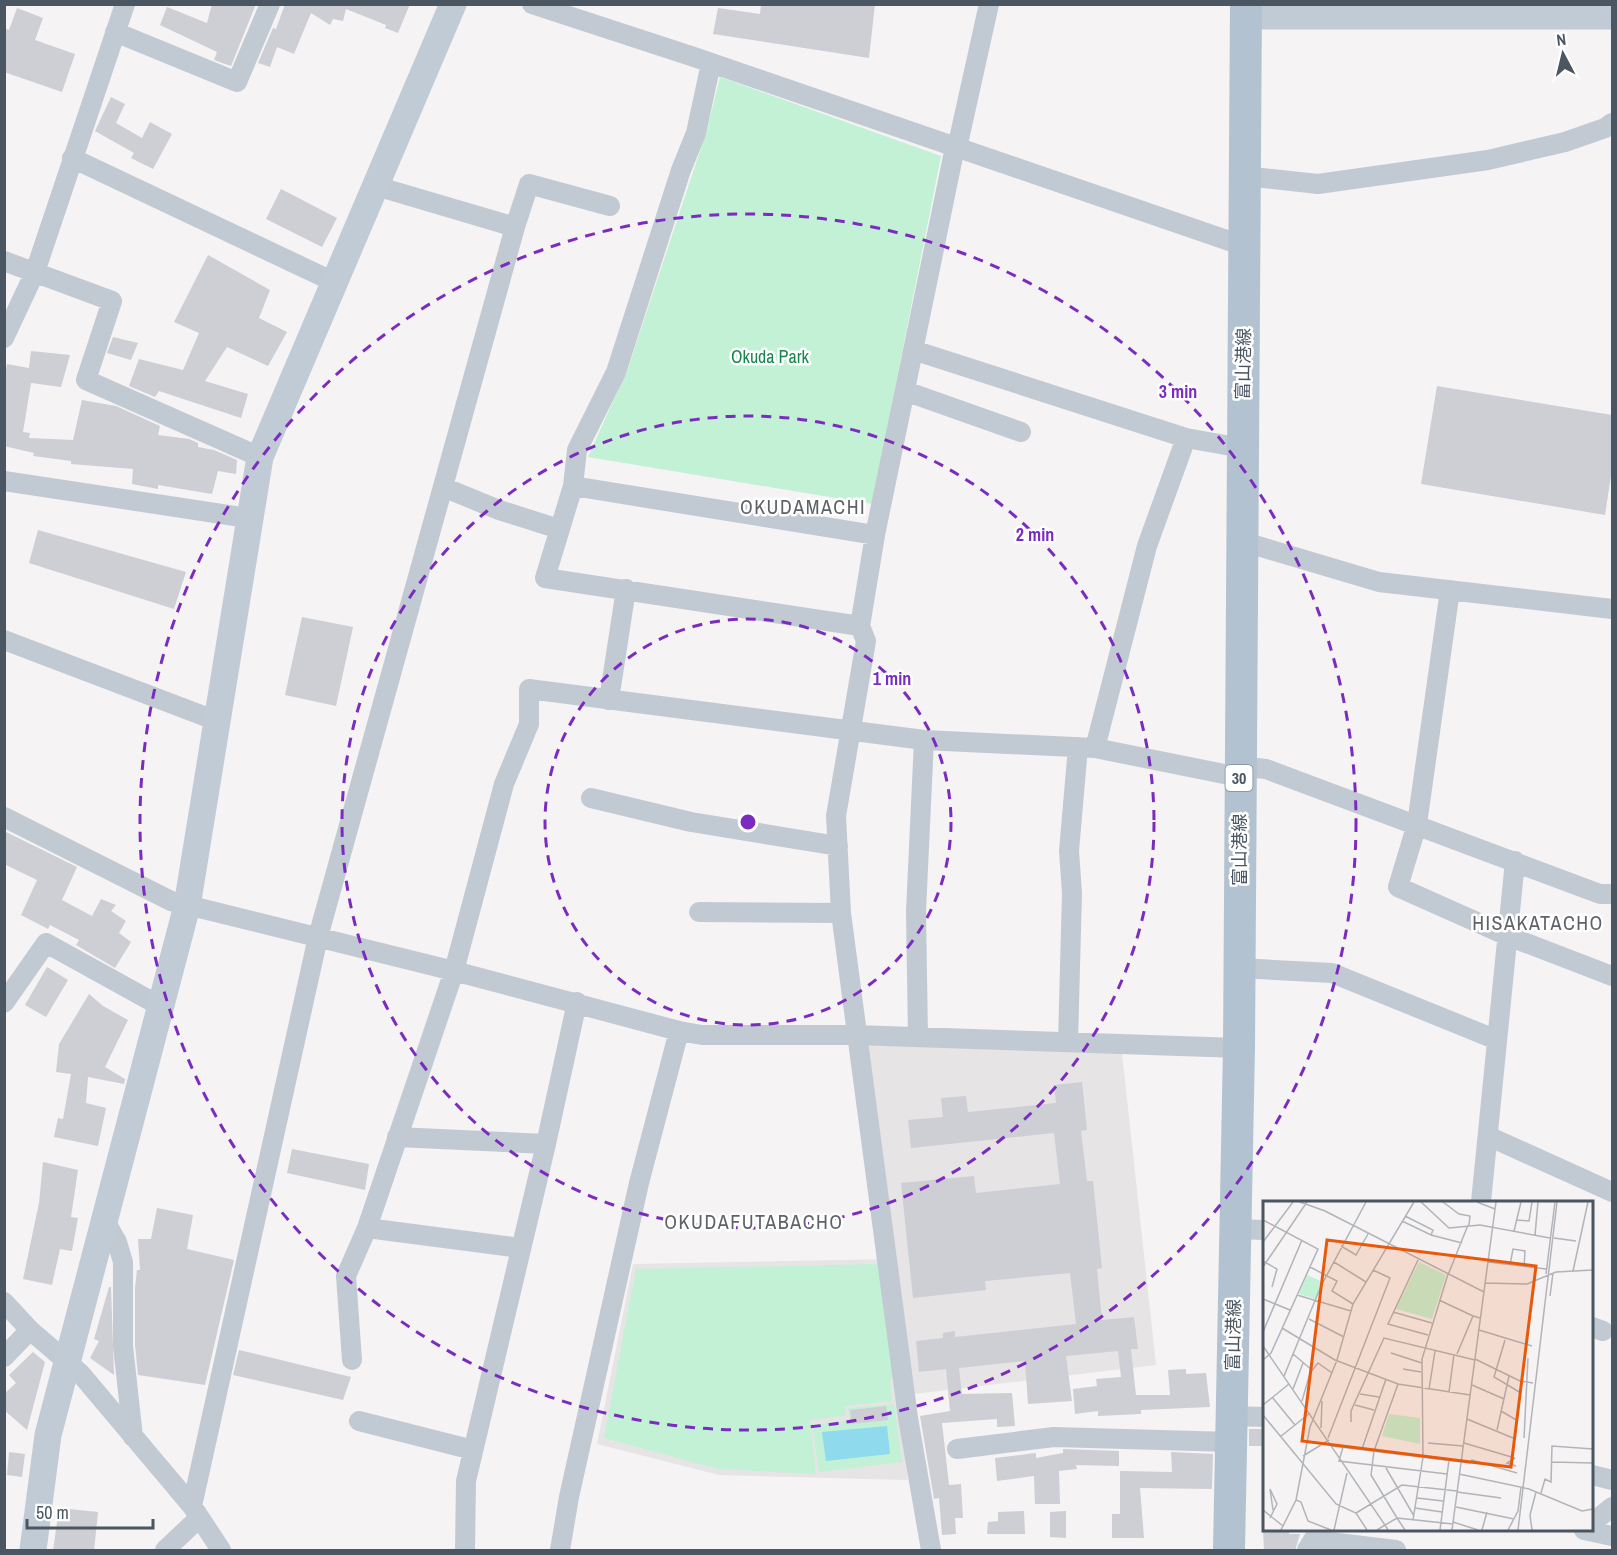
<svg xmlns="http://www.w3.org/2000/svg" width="1617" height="1555" viewBox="0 0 1617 1555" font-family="'Archivo Narrow','Noto Sans JP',sans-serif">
	<rect width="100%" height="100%" fill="#f5f3f3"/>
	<path fill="#e6e4e5" d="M 867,1044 L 1122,1053 L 1156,1365 L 897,1396 L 908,1480 L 719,1475 L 597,1444 L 633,1264 L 893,1259 Z"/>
	<path fill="#c3f1d5" d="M 720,77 L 941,156 L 872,504 L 588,457 L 628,368 L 707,130 Z
		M 878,1264 L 897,1378 L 890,1379 L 892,1401 L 845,1406 L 846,1416 L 810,1420 L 816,1474 L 718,1469 L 604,1438 L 636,1269 Z
		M 894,1404 L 902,1462 L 819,1472 L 812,1425 L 850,1420 L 848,1408 Z"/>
	<path fill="#90daee" d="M 887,1426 L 890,1454 L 826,1461 L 822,1432 Z"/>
	<path fill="#cdcfd5" d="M 212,4 L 256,4 L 231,66 L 214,60 L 217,52 L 160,25 L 167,7 L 207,23 Z
		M 285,4 L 410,4 L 398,33 L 385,28 L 386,25 L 346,9 L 343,21 L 333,19 L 330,25 L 311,13 L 294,54 L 277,47 L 270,67 L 258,63 L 273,28 L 276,29 Z
		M 761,4 L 875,4 L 869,58 L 713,34 L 718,8 L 760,14 Z
		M 17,8 L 43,18 L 35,40 L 75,54 L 62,92 L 4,72 L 4,28 L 9,30 Z
		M 111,97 L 125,104 L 116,123 L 142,138 L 150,122 L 172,134 L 153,169 L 131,158 L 134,153 L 95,131 Z
		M 281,189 L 337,218 L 322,247 L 266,219 Z
		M 208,255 L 270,290 L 259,318 L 287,332 L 268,366 L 227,347 L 205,381 L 248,394 L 241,418 L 159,391 L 155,397 L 129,386 L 139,359 L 183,370 L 199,333 L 174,322 Z
		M 113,337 L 138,343 L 131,360 L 107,353 Z
		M 31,351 L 70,355 L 61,387 L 31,383 L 23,432 L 30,433 L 29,438 L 73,440 L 82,400 L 116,406 L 160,426 L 158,435 L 189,439 L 198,443 L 198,447 L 214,450 L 237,460 L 236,474 L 218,471 L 212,494 L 158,485 L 158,489 L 132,484 L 133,469 L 71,464 L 71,461 L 33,456 L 34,453 L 4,446 L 4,379 L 7,364 L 29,368 Z
		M 1437,386 L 1612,415 L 1612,469 L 1605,515 L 1421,484 Z
		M 38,530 L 186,572 L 174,609 L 29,563 Z
		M 302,617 L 353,627 L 336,706 L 285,695 Z
		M 4,831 L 77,867 L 62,900 L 92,916 L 101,899 L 116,905 L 111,911 L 126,921 L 119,933 L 131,942 L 115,968 L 76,945 L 79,940 L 50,925 L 48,929 L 21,915 L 37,880 L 4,864 Z
		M 47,967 L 68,980 L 46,1017 L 25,1005 Z
		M 89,994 L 103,1006 L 128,1020 L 105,1067 L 125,1079 L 124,1084 L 88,1077 L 86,1103 L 106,1108 L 98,1146 L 54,1137 L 58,1118 L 63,1119 L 71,1074 L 56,1072 L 59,1044 Z
		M 1082,1082 L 1087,1130 L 1081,1131 L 1087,1181 L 1093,1181 L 1102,1268 L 1097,1269 L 1102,1320 L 1134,1317 L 1138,1349 L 1131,1349 L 1136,1395 L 1170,1395 L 1168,1370 L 1186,1369 L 1186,1374 L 1206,1373 L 1210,1407 L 1141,1410 L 1141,1414 L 1098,1416 L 1098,1411 L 1075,1414 L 1073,1389 L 1097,1386 L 1096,1379 L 1121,1377 L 1118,1351 L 1066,1356 L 1072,1401 L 1028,1404 L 1025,1361 L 959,1368 L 962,1394 L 1012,1393 L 1015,1426 L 997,1427 L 997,1419 L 942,1423 L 949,1485 L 961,1484 L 963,1518 L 955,1518 L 956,1534 L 942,1535 L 939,1498 L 934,1499 L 920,1416 L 950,1411 L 946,1369 L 919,1372 L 916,1341 L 943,1338 L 943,1333 L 955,1331 L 955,1337 L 1076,1324 L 1070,1273 L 985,1281 L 986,1290 L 913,1298 L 901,1183 L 974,1176 L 976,1193 L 1060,1184 L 1054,1133 L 911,1148 L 908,1120 L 943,1117 L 941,1098 L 966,1096 L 968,1112 L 1056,1103 L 1054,1085 Z
		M 292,1149 L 369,1164 L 365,1190 L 287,1173 Z
		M 43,1162 L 78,1170 L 71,1217 L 78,1218 L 72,1251 L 60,1249 L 52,1285 L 23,1279 L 39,1203 Z
		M 157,1208 L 193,1215 L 187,1249 L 234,1260 L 205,1385 L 138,1375 L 135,1345 L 135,1288 L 137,1270 L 140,1270 L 138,1239 L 151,1239 Z
		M 109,1287 L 111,1287 L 114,1375 L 90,1358 L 99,1341 L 94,1339 Z
		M 239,1350 L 351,1377 L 343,1400 L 233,1375 Z
		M 33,1352 L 45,1362 L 27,1430 L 4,1410 L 4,1394 L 16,1383 L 9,1375 Z
		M 886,1406 L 888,1420 L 852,1424 L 850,1410 Z
		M 1249,1429 L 1264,1429 L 1264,1446 L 1249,1446 Z
		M 1063,1449 L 1119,1451 L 1119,1466 L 1076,1465 L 1077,1469 L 1059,1471 L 1060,1504 L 1035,1504 L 1034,1476 L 997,1481 L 995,1458 L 1036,1453 L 1036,1458 L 1063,1453 Z
		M 9,1452 L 25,1454 L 22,1477 L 7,1475 Z
		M 1171,1452 L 1213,1454 L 1212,1489 L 1140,1488 L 1144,1538 L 1112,1538 L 1112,1514 L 1120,1514 L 1120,1471 L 1172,1472 Z
		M 59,1508 L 98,1512 L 94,1551 L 53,1551 Z
		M 1024,1511 L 1025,1534 L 987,1534 L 988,1522 L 998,1521 L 998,1512 Z
		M 1066,1511 L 1066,1538 L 1050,1537 L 1050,1512 Z
		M 1263,1530 L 1289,1530 L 1289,1534 L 1300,1534 L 1295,1551 L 1264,1551 Z"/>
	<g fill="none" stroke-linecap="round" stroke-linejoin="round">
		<path stroke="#c1cad2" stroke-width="20" d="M 532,4 L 694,57 L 1244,246
			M 115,32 L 237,82 L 270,4
			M 711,63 L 696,133 L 681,170 L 616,372 L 577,450 L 573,486 L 545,578 L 860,626
			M 957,148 L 989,4
			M 72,158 L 334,282
			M 1244,176 L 1318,184 L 1488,160 L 1565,142 L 1605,128 L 1612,123
			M 515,227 L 529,184 L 610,206
			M 4,261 L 112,301 L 86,380 L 260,457
			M 4,338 L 35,272 L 125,4
			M 913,350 L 1186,438
			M 905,391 L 1021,432
			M 4,481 L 248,518
			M 573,486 L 875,535
			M 443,487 L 499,510 L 559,529
			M 1241,541 L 1379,582 L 1612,609
			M 1450,590 L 1417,824 L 1398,887 L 1508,936 L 1612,976
			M 4,640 L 217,721
			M 609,700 L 626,589
			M 1095,748 L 1147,546 L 1186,438 L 1242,448
			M 1239,766 L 1266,769 L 1600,894 L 1612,894
			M 591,798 L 691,822 L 838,846
			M 4,817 L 171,901 L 454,971 L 679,1031 L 702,1035 L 855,1035 L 1239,1048
			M 699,912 L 841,913
			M 1239,968 L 1332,973 L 1497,1040
			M 4,1003 L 46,943 L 160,1006
			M 918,1037 L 916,911 L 924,740
			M 1068,1042 L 1072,893 L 1069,851 L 1078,747
			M 1488,1136 L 1612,1192
			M 397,1137 L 546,1144
			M 1481,1202 L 1515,861
			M 105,1221 L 117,1242 L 123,1262 L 123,1346 L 133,1437
			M 367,1228 L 521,1248
			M 1236,1229 L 1264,1230
			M 4,1302 L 30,1330 L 80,1373 L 192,1506 L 221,1550
			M 1592,1327 L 1603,1331
			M 4,1357 L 30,1330
			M 352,1360 L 346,1276 L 367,1228 L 454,971 L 504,784 L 529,724 L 529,689 L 924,740 L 1095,748 L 1239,777
			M 1232,1416 L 1264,1417
			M 359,1421 L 473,1450
			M 957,1449 L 1054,1437 L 1231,1442
			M 1592,1475 L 1612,1480
			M 192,1506 L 318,937 L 515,227 L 376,186
			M 1592,1523 L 1612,1507
			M 1584,1530 L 1612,1536
			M 165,1550 L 199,1518
			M 465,1550 L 466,1481 L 546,1144 L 577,1002
			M 560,1550 L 569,1497 L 639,1183 L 679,1031
			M 931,1550 L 908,1418 L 841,913 L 836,816 L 866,641 L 860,626 L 875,535 L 955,147
			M 1307,1550 L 1313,1540 L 1396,1550"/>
		<path stroke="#c1cbd6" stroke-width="27" d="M 1246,16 L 1612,16
			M 33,1550 L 48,1435 L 187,906 L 260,457 L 453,4"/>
		<path stroke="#b3c2d1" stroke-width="32" d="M 1229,1550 L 1239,1048 L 1246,4"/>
	</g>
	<g fill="none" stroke="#7b2cbf" stroke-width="3" stroke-dasharray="10 8">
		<circle cx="748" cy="822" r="203"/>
		<circle cx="748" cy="822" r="406"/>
		<circle cx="748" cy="822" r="608"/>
	</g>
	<g text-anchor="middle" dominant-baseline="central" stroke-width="5" stroke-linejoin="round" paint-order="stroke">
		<rect fill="#fff" stroke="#808990" stroke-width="1.5" x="1225.5" y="765" width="27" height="26" rx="4.5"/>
		<g font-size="16" font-weight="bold" fill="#4a5661">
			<text x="1239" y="778">30</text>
		</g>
		<g font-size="18" fill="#17864f" stroke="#fff">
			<text x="770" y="356">Okuda Park</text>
		</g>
		<g font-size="18" fill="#4a5661" stroke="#fff">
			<text transform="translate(1243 364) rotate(-89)">富山港線</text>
			<text transform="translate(1239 850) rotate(-90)">富山港線</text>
			<text transform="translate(1233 1335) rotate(-89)">富山港線</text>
		</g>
		<g font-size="20" letter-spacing="1.5" fill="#5f6368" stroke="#fff">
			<text x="803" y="506">OKUDAMACHI</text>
			<text x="1538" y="922">HISAKATACHO</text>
			<text x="754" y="1221">OKUDAFUTABACHO</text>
		</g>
	</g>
	<g transform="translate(1263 1201)">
		<rect width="330" height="330" fill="#f5f3f3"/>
		<path d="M 156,61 L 183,74 L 169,118 L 133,108 ZM 44,74 L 60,81 L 53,98 L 36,93 ZM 126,213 L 157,217 L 157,243 L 119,235 Z" fill="#c3f1d5"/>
		<path fill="none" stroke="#b1b4b9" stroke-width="1.5" d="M 37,1 L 62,10 L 221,91M 158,1 L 186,27 L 217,24 L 287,37M 180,1 L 196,13 L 207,15 L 206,24M 214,1 L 232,8M 0,19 L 55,48 L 8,152 L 0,159M 254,19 L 266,20 L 269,1M 139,20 L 168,34 L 170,29 L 142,15M 251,30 L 258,1M 168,34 L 199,42M 272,34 L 275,1M 291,37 L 313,40M 0,41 L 30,1M 78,45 L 93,54 L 105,33M 155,59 L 125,123 L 165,134M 0,60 L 14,68 L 9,86M 71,61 L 103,81M 225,61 L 283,68M 247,64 L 250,48 L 262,50 L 261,66M 0,66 L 44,1M 47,66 L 74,80 L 69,90 L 90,103M 310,70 L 325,1M 283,73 L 292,1M 185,74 L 205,24M 222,82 L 264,83 L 293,71 L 330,69M 34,94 L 88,110M 287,95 L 290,72M 0,98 L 27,109M 176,99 L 210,115M 130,111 L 169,122M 46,118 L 81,136M 19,127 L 72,159 L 135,183 L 207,194M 216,129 L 269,145M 0,131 L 39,39M 242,139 L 231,176 L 258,192M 0,145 L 122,324 L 114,329M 128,152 L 159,162M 30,153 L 49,169M 194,153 L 210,115 L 217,117M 212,158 L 257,180 L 270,182M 140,168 L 158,171M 21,175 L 58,85 L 103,1M 135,183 L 111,250 L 108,274 L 134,317 L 190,323M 209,184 L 241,198M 30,188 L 40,162M 166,188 L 172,150M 186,191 L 191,153M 97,193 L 116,196M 9,196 L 32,224M 39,200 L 47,172 L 55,162 L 69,172M 0,204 L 26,183M 92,204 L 111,209M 238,210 L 255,220M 0,214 L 73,303 L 93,312 L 104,329M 204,218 L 250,237M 88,221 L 88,210 L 121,137 L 212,159M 58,227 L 59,200M 234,229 L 246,175M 17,236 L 47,212M 65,237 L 127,77 L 110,69M 261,237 L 265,157M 165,242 L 200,245M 201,242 L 252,257M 69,245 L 207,262 L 209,259 L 254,272M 80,246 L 76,260 L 184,273M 99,248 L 123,178M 40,255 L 66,239M 252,257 L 244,262 L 253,265M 288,261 L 330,262M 123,267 L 151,315M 196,273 L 266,288 L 319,310 L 330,308M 7,288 L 14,303 L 7,317M 7,288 L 10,309M 194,291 L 238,297M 278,292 L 282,278 L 288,281 L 289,245 L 330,248M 154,297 L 180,300M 33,299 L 38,301 L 45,320 L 68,329M 193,306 L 251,318M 152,307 L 179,311M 0,309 L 20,325M 93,312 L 139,284 L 194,290M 150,319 L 160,256 L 159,158 L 185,73M 190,321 L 215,329M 18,329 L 33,299 L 47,226 L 74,159 L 90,103 L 151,1M 71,329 L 84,272M 125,329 L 122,324 L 134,317 L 142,329M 177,329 L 186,259M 189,329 L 233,1M 219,329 L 224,311M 245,329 L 255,310 L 258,286M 255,329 L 294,1M 269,329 L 267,314 L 273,291"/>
		<path fill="#e8590c" fill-opacity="0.15" stroke="#e8590c" stroke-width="3" d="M 64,39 L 273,65 L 248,266 L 39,240 Z"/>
		<rect width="330" height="330" fill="none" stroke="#4a5661" stroke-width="3"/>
	</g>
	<circle cx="748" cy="822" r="9" fill="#7b2cbf" stroke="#fff" stroke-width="3"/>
	<g font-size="18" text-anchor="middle" font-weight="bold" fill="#7b2cbf" stroke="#fff" stroke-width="5" stroke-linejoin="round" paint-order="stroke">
		<text x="1178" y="398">3 min</text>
		<text x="1035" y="541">2 min</text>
		<text x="892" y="685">1 min</text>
	</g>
	<rect width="1617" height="1555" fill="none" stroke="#4a5661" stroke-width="12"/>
	<g transform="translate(1563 54) rotate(353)" stroke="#ffffff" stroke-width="4.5" paint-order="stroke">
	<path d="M0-4.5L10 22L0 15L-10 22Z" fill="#4a5661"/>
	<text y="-9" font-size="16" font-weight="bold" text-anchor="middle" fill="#4a5661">N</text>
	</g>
	<path d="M27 1519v9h126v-9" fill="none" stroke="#4a5661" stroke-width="3"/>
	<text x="36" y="1519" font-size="18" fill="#4a5661" stroke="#ffffff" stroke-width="4.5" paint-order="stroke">50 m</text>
</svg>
